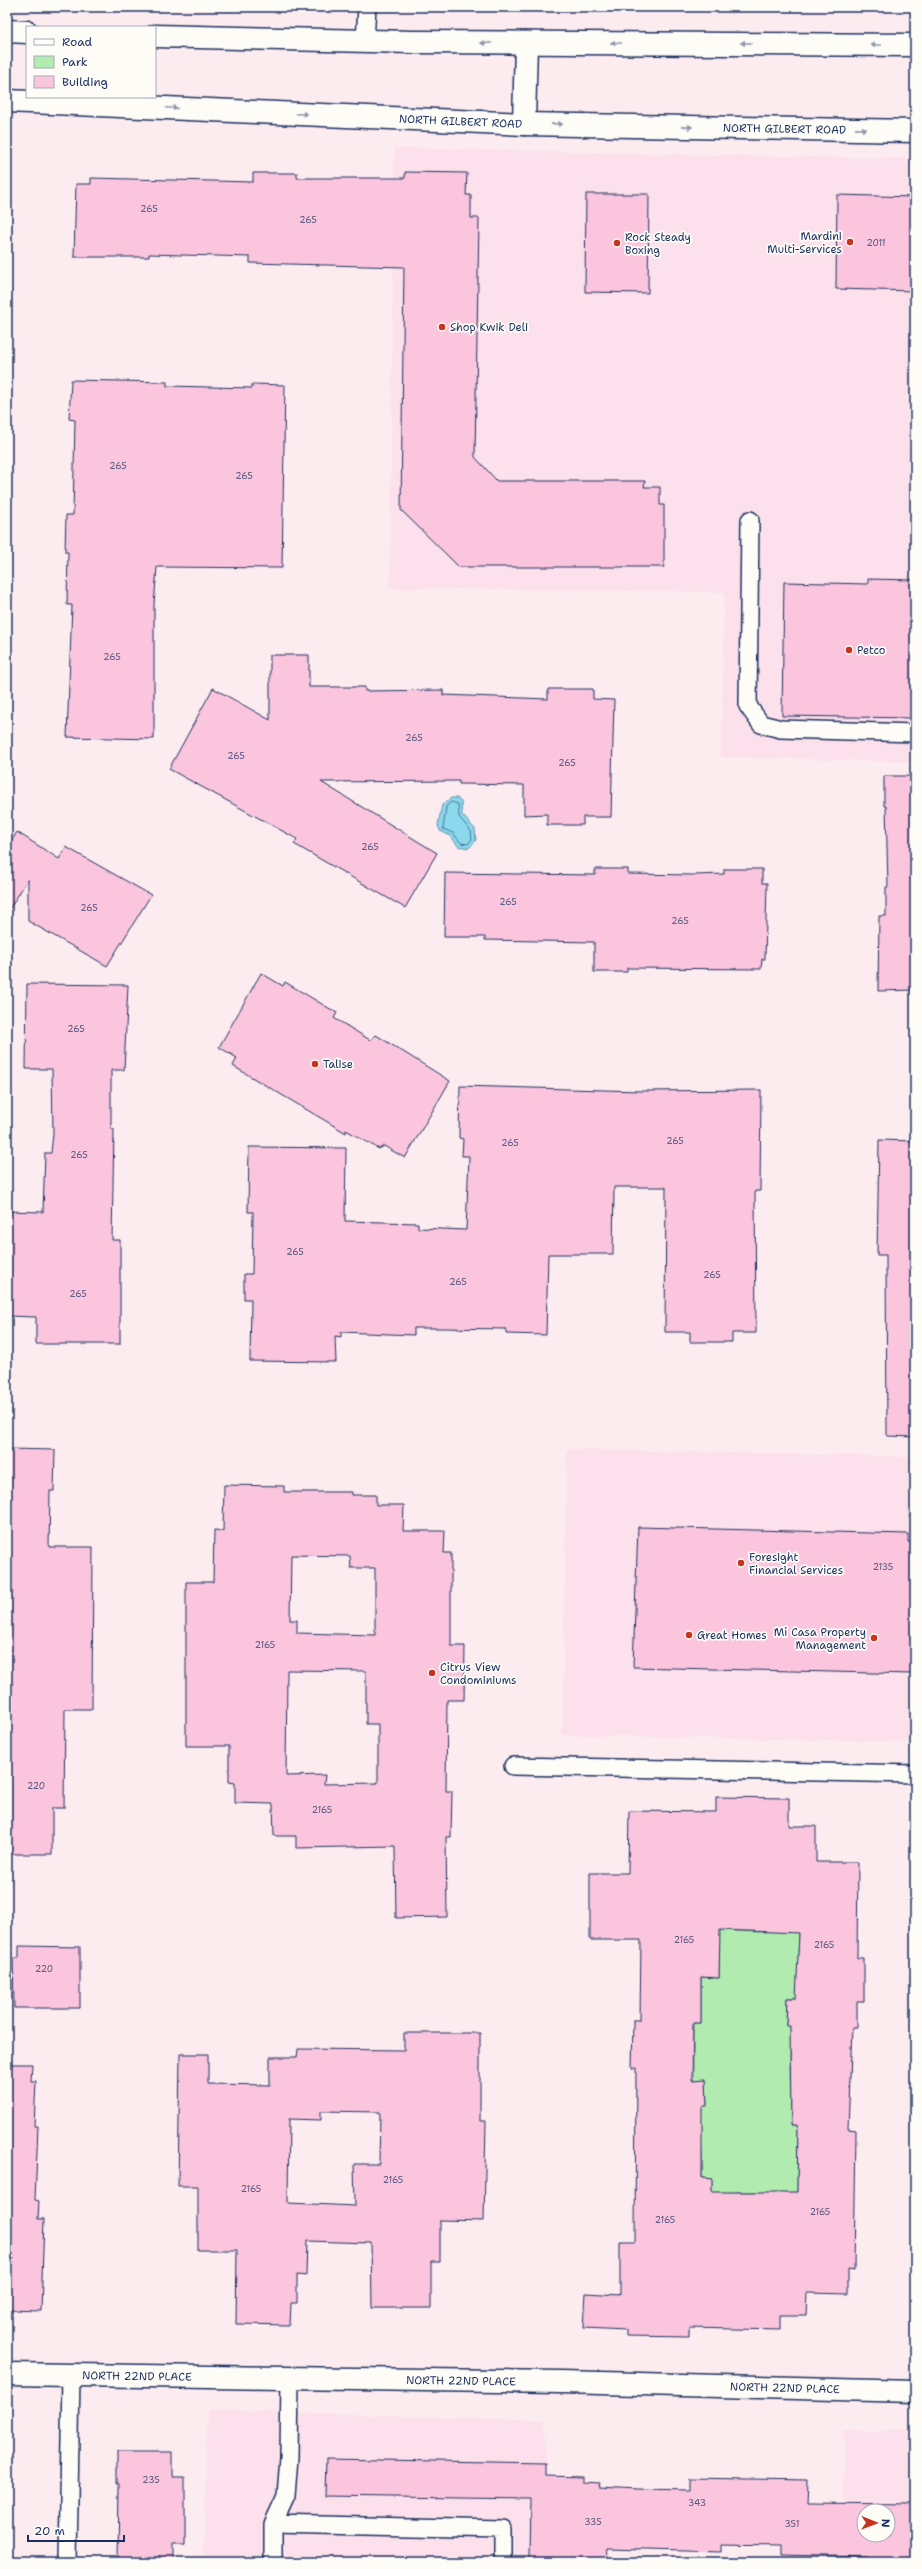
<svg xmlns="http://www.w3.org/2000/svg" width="922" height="2569" viewBox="0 0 922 2569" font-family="'Shantell Sans',sans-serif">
	<rect width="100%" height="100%" fill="#fcecf0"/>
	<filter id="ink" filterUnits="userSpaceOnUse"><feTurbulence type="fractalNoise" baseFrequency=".025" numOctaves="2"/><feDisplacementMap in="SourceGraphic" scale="8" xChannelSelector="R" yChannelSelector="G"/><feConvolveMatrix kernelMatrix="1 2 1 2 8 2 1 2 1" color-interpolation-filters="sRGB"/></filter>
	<g filter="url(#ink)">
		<path fill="#fce0eb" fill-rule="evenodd" d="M 394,148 L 915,159 L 915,762 L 721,757 L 724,592 L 390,588 Z
			M 567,1449 L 915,1457 L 915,1742 L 562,1735 Z
			M 207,2410 L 546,2420 L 543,2562 L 204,2562 Z
			M 844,2430 L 915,2432 L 915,2562 L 843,2562 ZM 864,2511 L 888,2511 L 888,2535 L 864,2535 Z"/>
		<path fill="#b1ebb0" stroke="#668d87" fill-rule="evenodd" d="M 787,1861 L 799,1862 L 798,1903 L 786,1903 L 785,1931 L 799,1932 L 798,1958 L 806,1958 L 804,1998 L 787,1998 L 786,2025 L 797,2026 L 796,2051 L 790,2053 L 791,2125 L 798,2125 L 797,2200 L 785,2200 L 785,2225 L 794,2225 L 793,2266 L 783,2266 L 783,2255 L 756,2254 L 755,2266 L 712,2265 L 711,2289 L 690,2290 L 689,2287 L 682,2289 L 681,2243 L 710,2244 L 712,2179 L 702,2178 L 702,2152 L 697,2152 L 697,2106 L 707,2105 L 706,2080 L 693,2080 L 693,2023 L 701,2023 L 701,1977 L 719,1978 L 719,1953 L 709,1953 L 709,1927 L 695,1927 L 696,1880 L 715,1875 L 762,1876 L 763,1870 L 786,1870 ZM 750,1894 L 774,1894 L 773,1922 L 767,1922 L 767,1926 L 762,1926 L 761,1932 L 735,1931 L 735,1906 L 740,1906 L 741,1901 L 749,1901 ZM 735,2192 L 759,2192 L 760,2200 L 766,2200 L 766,2204 L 773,2204 L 773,2229 L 748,2229 L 748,2224 L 742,2224 L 742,2219 L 735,2219 Z"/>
		<path fill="#8cd8ec" stroke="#5f94b3" d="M 451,798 L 457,798 L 461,802 L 462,815 L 475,829 L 476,840 L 469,848 L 458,846 L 451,836 L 440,831 L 438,825 L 442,805 Z"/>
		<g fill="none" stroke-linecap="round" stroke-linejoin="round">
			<path stroke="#487397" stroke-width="1" d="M 451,802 L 458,804 L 459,817 L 471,831 L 472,839 L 468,844 L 461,843 L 453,833 L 443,829 L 446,807 Z"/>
		</g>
		<path fill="#fbc5de" stroke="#1b2f5e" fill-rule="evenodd" d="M 405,172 L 467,173 L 466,195 L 471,195 L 471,218 L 479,218 L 475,457 L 497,481 L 645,481 L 644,487 L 660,487 L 660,505 L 664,505 L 664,567 L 459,567 L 401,510 L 404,267 L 250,263 L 250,257 L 149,254 L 149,257 L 74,257 L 76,184 L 91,184 L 91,178 L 253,182 L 253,173 L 297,173 L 297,178 L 405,178 Z
			M 586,194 L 649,194 L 648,293 L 585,292 Z
			M 837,195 L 915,197 L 915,291 L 836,289 Z
			M 71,380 L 167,382 L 167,386 L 252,388 L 252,384 L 285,385 L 282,568 L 157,567 L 154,605 L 154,739 L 67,737 L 72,605 L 67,605 L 68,552 L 65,552 L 66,515 L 73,515 L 75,420 L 69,419 Z
			M 868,579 L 915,580 L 915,718 L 782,716 L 784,582 L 868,584 Z
			M 270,655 L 309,655 L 309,687 L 365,687 L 365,691 L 443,690 L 443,695 L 548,699 L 548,689 L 593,689 L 593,699 L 614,700 L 611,817 L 583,817 L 583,825 L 547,825 L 547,814 L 524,815 L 524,785 L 459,784 L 459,781 L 321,782 L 437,853 L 405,908 L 294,844 L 297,839 L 169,769 L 213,688 L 270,720 Z
			M 884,776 L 915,776 L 915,990 L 878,991 L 879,916 L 886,916 L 886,887 L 888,887 L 886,806 L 884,806 Z
			M 17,832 L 59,859 L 66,847 L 151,895 L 107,966 L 28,921 L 28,879 L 7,913 L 7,848 Z
			M 595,869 L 628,869 L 628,874 L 694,875 L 724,874 L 724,869 L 762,869 L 762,883 L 767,883 L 765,959 L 762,959 L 761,969 L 627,968 L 627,972 L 594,972 L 594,942 L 485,940 L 485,937 L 444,937 L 445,873 L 595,875 Z
			M 261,973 L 283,986 L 285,982 L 337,1013 L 334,1018 L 370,1040 L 376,1035 L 450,1081 L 405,1158 L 384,1146 L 379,1149 L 346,1130 L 346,1133 L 233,1066 L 237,1058 L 219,1047 Z
			M 27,984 L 128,985 L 124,1070 L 111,1070 L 111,1129 L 114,1129 L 112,1240 L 120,1240 L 120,1344 L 36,1344 L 36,1317 L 7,1316 L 7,1211 L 43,1212 L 45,1153 L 51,1153 L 53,1134 L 52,1069 L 26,1069 Z
			M 460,1086 L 640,1091 L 761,1090 L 760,1191 L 755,1191 L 756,1333 L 732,1333 L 732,1342 L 690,1342 L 690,1332 L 665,1332 L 666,1187 L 614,1187 L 613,1254 L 548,1254 L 546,1335 L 506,1334 L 506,1329 L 442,1328 L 414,1328 L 414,1335 L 341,1332 L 341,1337 L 335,1336 L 336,1362 L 250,1361 L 251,1299 L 244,1299 L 244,1274 L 252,1274 L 253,1212 L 248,1212 L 249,1147 L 346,1148 L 345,1221 L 418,1223 L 418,1228 L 466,1230 L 469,1156 L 462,1156 L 463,1139 L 459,1138 Z
			M 879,1140 L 915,1141 L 915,1437 L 887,1436 L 886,1255 L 877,1255 Z
			M 7,1449 L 55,1450 L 54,1491 L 50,1491 L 49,1547 L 93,1547 L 92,1709 L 65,1709 L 64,1808 L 52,1808 L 52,1854 L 7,1854 Z
			M 224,1485 L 284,1486 L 284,1492 L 352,1492 L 352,1495 L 376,1495 L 376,1505 L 404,1505 L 403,1531 L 445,1531 L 444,1553 L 451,1553 L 451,1646 L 465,1646 L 464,1700 L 447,1700 L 446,1791 L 452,1791 L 451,1837 L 446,1837 L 447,1917 L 396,1918 L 395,1846 L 296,1848 L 296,1836 L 274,1836 L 273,1804 L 235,1803 L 235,1783 L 229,1782 L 229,1746 L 186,1746 L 186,1582 L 213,1582 L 214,1530 L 223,1531 ZM 291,1555 L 350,1556 L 351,1568 L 375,1568 L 375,1635 L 297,1633 L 297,1620 L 290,1620 ZM 287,1670 L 366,1671 L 366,1724 L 378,1724 L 378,1783 L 324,1784 L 325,1775 L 286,1776 Z
			M 638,1527 L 908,1534 L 908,1542 L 915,1542 L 915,1664 L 913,1664 L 912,1674 L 633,1667 Z
			M 716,1797 L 789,1798 L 789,1826 L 816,1826 L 816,1862 L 858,1862 L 857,1958 L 864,1958 L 864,2001 L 857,2001 L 857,2027 L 852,2027 L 848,2129 L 856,2130 L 854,2271 L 848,2270 L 848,2294 L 807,2293 L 806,2315 L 780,2315 L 780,2330 L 689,2328 L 689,2337 L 626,2336 L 626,2330 L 584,2328 L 586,2293 L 620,2295 L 620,2242 L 635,2242 L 636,2068 L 632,2068 L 633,2020 L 640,2020 L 641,1940 L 590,1940 L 590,1873 L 628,1873 L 629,1811 L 716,1812 ZM 720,1930 L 799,1933 L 796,1998 L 787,1998 L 786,2026 L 790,2026 L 791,2125 L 798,2125 L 797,2192 L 712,2192 L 712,2179 L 702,2178 L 702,2106 L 707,2106 L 706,2079 L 692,2080 L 693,2023 L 701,2023 L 701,1977 L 719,1978 Z
			M 19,1946 L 80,1947 L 80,2008 L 14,2008 L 13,1958 L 19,1958 Z
			M 404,2033 L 480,2033 L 480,2121 L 486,2121 L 484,2221 L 440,2220 L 440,2262 L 431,2262 L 431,2308 L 372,2308 L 371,2243 L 307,2241 L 306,2276 L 297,2275 L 297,2303 L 291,2303 L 290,2325 L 236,2324 L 237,2250 L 198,2250 L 198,2186 L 178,2186 L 180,2054 L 208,2054 L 208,2084 L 270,2085 L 270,2057 L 297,2057 L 298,2049 L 404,2050 ZM 321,2111 L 380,2112 L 379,2164 L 354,2164 L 355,2206 L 288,2203 L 289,2119 L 321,2120 Z
			M 7,2064 L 32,2064 L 31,2081 L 36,2081 L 34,2126 L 38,2126 L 35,2200 L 39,2201 L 38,2219 L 44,2219 L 41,2311 L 7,2310 Z
			M 117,2452 L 172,2452 L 172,2477 L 185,2477 L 185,2543 L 174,2543 L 174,2562 L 118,2562 L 119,2483 L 117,2483 Z
			M 326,2459 L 545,2463 L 545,2476 L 583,2477 L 583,2482 L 600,2483 L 599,2487 L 639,2489 L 689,2490 L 689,2478 L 807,2480 L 806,2503 L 915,2504 L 915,2562 L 869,2562 L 869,2557 L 780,2555 L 780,2545 L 721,2544 L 721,2551 L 608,2548 L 607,2560 L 529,2560 L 530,2499 L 325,2496 ZM 864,2511 L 888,2511 L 888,2535 L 864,2535 Z"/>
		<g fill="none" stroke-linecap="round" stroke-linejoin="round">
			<g stroke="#1b2f5e" stroke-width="20">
				<path id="lane" d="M 365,41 L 367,7
					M 750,520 L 748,706 L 761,724 L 781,729 L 915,733
					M 513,1766 L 915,1774
					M 273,2524 L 503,2529 L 503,2562
					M 68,2562 L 71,2375
					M 273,2562 L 273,2524 L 286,2496 L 289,2457 L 290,2377"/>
			</g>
			<g stroke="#1b2f5e" stroke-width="25">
				<g id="street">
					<path id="s1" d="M 7,2374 L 561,2382 L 915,2391"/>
				</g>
			</g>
			<g stroke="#1b2f5e" stroke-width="25">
				<g id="primary">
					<path d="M 7,31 L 27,32"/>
					<path d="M 155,36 L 413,42 L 915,45"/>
					<path id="s2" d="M 7,101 L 524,124 L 915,131"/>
					<path d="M 524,124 L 526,43"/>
				</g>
			</g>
			<use href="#lane" stroke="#fdfcf7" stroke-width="17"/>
			<use href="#street" stroke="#fdfcf7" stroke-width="22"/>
			<use href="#primary" stroke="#fdfcf7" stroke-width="22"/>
		</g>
		<defs><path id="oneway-solid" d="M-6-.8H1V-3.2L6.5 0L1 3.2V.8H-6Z"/></defs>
		<g fill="#8c96aa">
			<use href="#oneway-solid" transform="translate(486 43) rotate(-180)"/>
			<use href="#oneway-solid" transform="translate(616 43) rotate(180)"/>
			<use href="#oneway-solid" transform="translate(746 43) rotate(-179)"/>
			<use href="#oneway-solid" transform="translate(876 45) rotate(-180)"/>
			<use href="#oneway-solid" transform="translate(172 108) rotate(3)"/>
			<use href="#oneway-solid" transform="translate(302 114) rotate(3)"/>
			<use href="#oneway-solid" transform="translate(557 124) rotate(1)"/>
			<use href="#oneway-solid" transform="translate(687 127) rotate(1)"/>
			<use href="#oneway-solid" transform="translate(861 129) rotate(1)"/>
		</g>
	</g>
	<g fill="#c8321e" stroke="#fdfcf7" stroke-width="1.5">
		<circle cx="850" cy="242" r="4"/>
		<circle cx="617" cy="243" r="4"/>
		<circle cx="442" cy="327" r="4"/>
		<circle cx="849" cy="650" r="4"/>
		<circle cx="315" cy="1064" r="4"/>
		<circle cx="741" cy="1563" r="4"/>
		<circle cx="689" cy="1635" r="4"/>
		<circle cx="874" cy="1638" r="4"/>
		<circle cx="432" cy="1673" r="4"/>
	</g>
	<g text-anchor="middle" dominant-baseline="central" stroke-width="3.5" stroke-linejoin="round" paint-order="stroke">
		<g font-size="9" fill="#53547e">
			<text x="149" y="209">265</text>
			<text x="308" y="220">265</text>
			<text x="876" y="243">2011</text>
			<text x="118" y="466">265</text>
			<text x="244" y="476">265</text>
			<text x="112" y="657">265</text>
			<text x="414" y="738">265</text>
			<text x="236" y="756">265</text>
			<text x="567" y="763">265</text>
			<text x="370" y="847">265</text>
			<text x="508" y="902">265</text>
			<text x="89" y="908">265</text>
			<text x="680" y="921">265</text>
			<text x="76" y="1029">265</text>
			<text x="675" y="1141">265</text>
			<text x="510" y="1143">265</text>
			<text x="79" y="1155">265</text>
			<text x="295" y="1252">265</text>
			<text x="712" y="1275">265</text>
			<text x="458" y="1282">265</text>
			<text x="78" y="1294">265</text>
			<text x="883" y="1567">2135</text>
			<text x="265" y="1645">2165</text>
			<text x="36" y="1786">220</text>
			<text x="322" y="1810">2165</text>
			<text x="684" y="1940">2165</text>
			<text x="824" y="1945">2165</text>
			<text x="44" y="1969">220</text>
			<text x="393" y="2180">2165</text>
			<text x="251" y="2189">2165</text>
			<text x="820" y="2212">2165</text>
			<text x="665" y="2220">2165</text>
			<text x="151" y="2480">235</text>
			<text x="697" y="2503">343</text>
			<text x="593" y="2522">335</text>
			<text x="792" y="2524">351</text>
		</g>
		<g font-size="11" fill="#1b2f5e" stroke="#fdfcf7">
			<text stroke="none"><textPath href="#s2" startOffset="454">NORTH GILBERT ROAD</textPath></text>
			<text stroke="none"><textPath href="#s2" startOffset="778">NORTH GILBERT ROAD</textPath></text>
			<text stroke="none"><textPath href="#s1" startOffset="130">NORTH 22ND PLACE</textPath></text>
			<text stroke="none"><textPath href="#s1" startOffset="454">NORTH 22ND PLACE</textPath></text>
			<text stroke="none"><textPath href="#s1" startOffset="778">NORTH 22ND PLACE</textPath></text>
		</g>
		<g font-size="11" fill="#1b2f5e" stroke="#fdfcf7" text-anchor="start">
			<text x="842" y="236" text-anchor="end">Mardini<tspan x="842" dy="13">Multi-Services</tspan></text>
			<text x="625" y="237">Rock Steady<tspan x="625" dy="13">Boxing</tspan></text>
			<text x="450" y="327">Shop Kwik Deli</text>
			<text x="857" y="650">Petco</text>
			<text x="323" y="1064">Talise</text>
			<text x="749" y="1557">Foresight<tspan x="749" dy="13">Financial Services</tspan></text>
			<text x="866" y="1632" text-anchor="end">Mi Casa Property<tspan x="866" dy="13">Management</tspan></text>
			<text x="697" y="1635">Great Homes</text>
			<text x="440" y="1667">Citrus View<tspan x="440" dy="13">Condominiums</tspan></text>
		</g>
	</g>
	<rect width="922" height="2569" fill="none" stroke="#fdfcf7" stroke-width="24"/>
	<rect x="12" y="12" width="898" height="2545" fill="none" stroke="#1b2f5e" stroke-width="1.5" filter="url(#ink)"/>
	<rect x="26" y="26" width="130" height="72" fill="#fdfcf7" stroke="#a3aaba"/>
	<rect x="34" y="39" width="20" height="6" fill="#fdfcf7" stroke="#a3aaba"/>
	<text x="62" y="46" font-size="12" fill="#1b2f5e">Road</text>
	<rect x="34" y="56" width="20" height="12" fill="#b1ebb0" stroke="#a3aaba"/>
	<text x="62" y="66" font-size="12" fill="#1b2f5e">Park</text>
	<rect x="34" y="76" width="20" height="12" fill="#fbc5de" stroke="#a3aaba"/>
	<text x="62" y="86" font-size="12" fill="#1b2f5e">Building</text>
	<g transform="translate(876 2523) rotate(91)"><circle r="19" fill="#fdfcf7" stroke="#a3aaba"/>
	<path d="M0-3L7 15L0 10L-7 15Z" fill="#c8321e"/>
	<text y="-6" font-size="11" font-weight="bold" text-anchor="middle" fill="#1b2f5e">N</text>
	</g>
	<path d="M28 2535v6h96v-6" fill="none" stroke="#1b2f5e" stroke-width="2"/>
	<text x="34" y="2535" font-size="12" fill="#1b2f5e" stroke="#fdfcf7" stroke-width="3" paint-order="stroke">20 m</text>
</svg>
